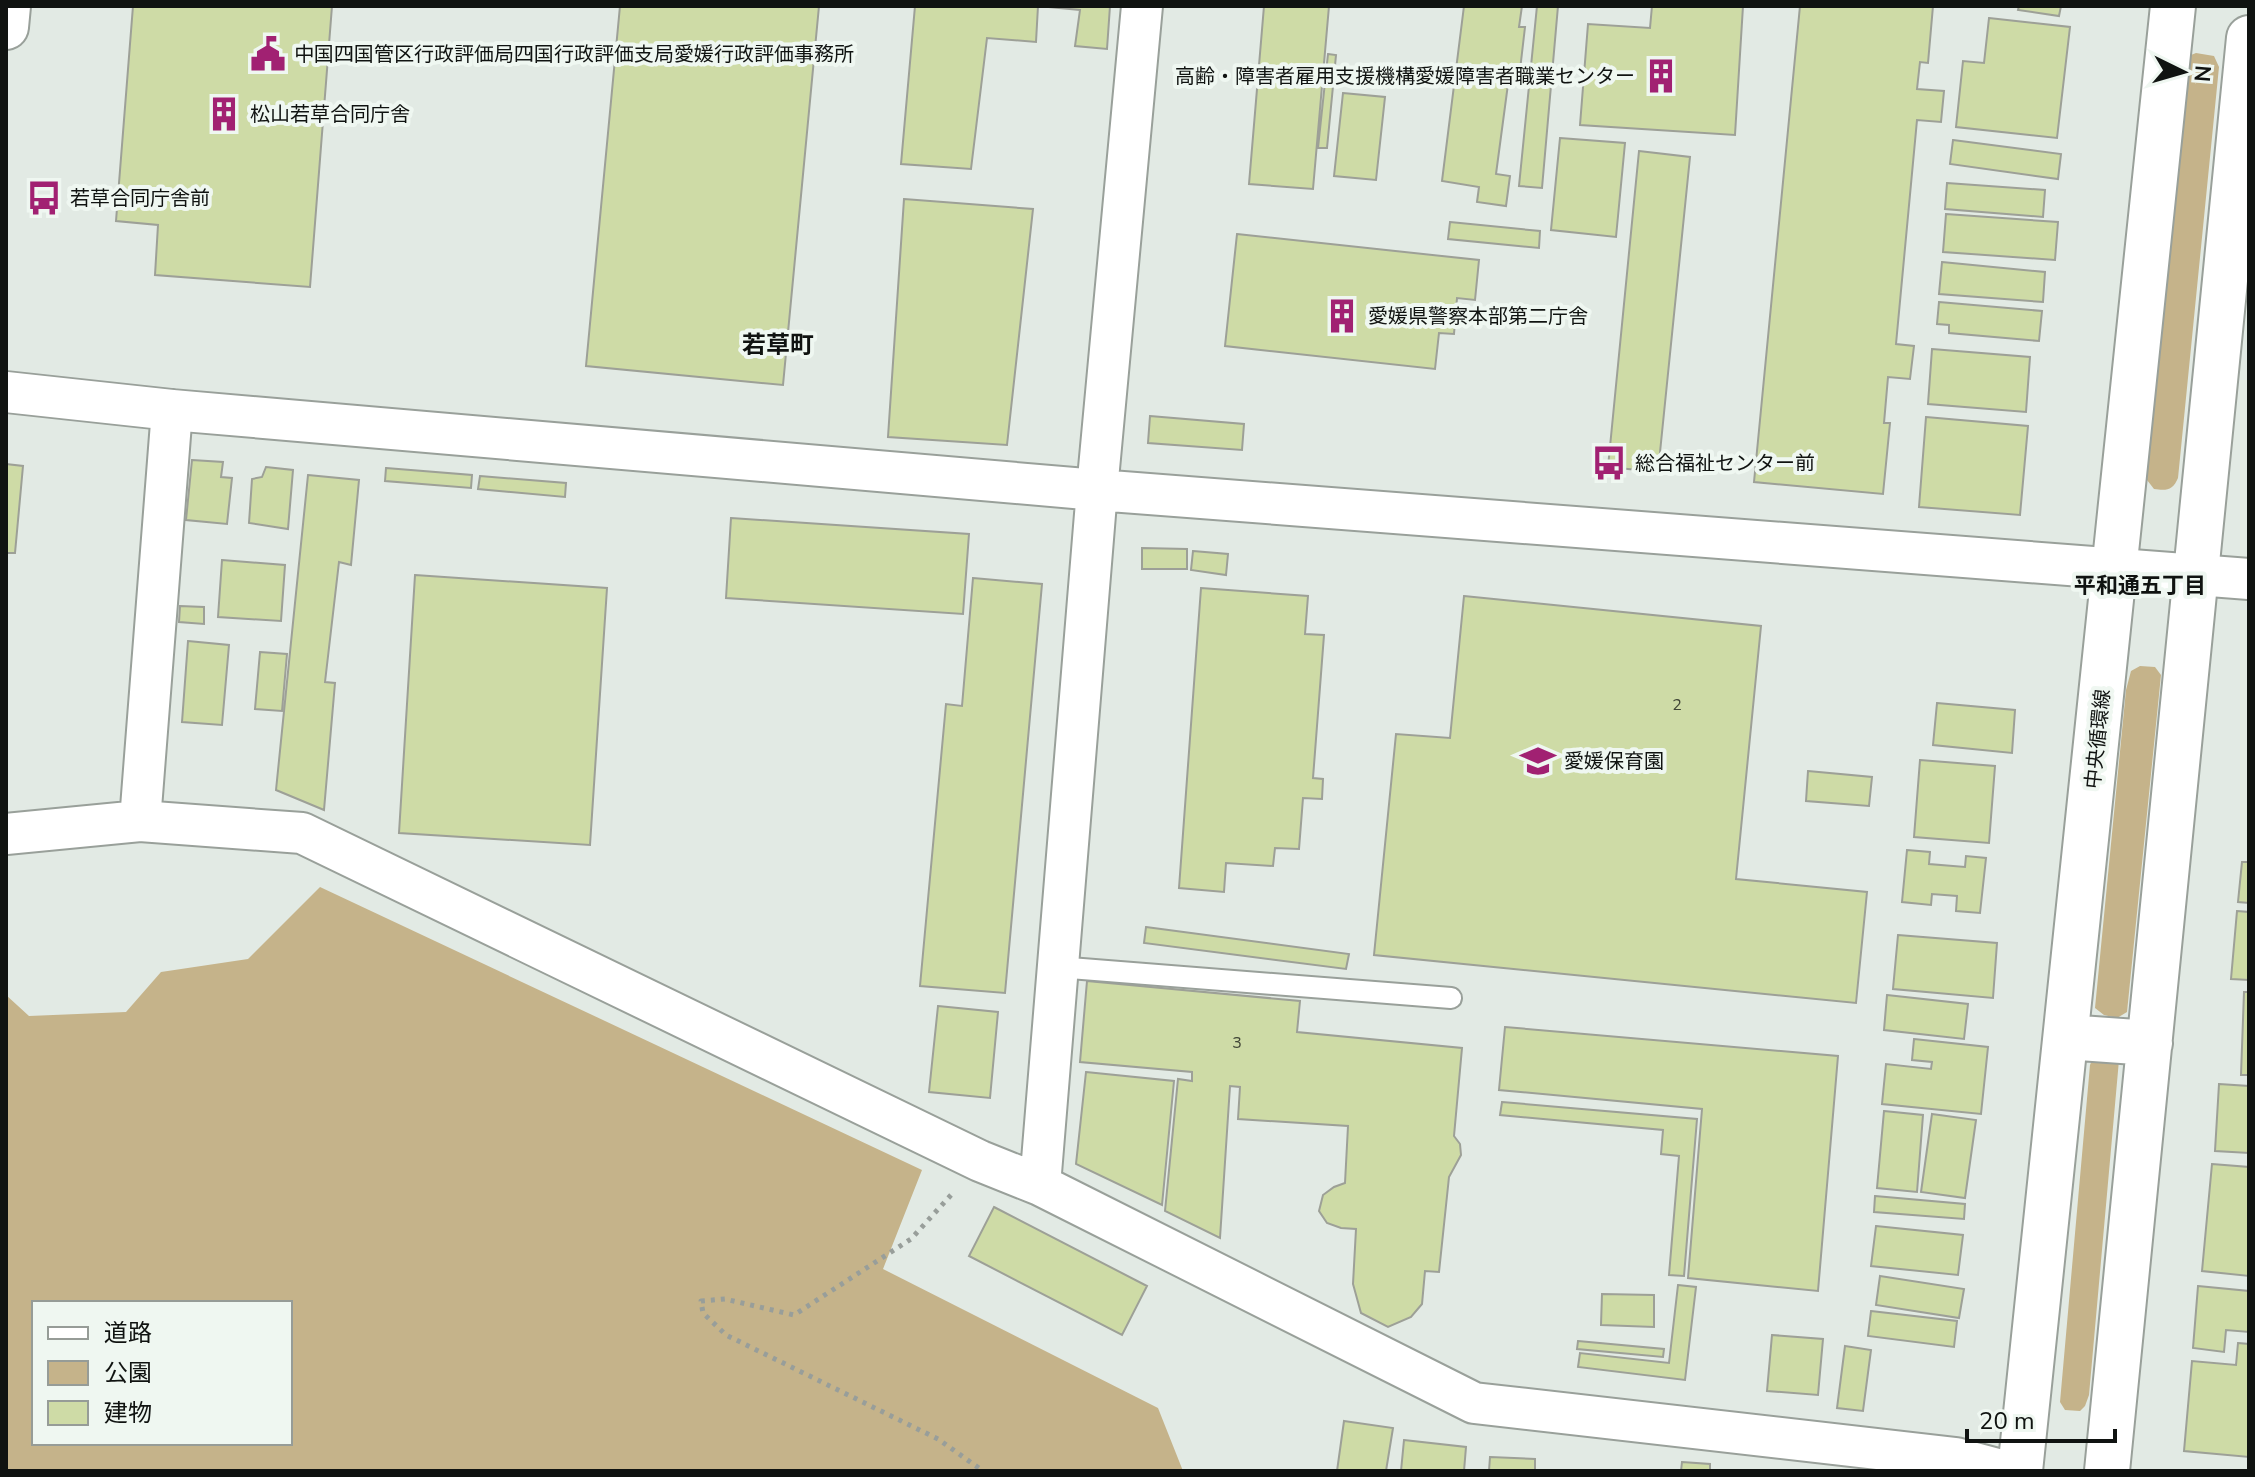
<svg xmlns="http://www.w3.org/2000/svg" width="2255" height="1477" viewBox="0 0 2255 1477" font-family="'Nunito Sans','Noto Sans JP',sans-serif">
	<rect width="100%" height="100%" fill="#e2eae4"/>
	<path fill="#c5b38a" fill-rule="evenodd" d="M 2196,53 L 2214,56 L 2219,67 L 2178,478 C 2173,490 2167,491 2154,489 L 2147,480 L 2185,65 L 2191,55 Z
		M 2140,666 L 2155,667 L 2161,675 L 2127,1012 L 2117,1018 L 2104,1015 L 2095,1008 L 2126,690 L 2131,671 Z
		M 320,887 L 922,1170 L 883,1269 L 1158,1408 L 1183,1471 L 6,1471 L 6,995 L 29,1016 L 126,1012 L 161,972 L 248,959 ZM 34,1303 L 290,1303 L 290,1443 L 34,1443 Z
		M 2094,1055 L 2119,1060 L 2089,1395 L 2085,1406 L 2080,1411 L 2065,1410 L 2060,1402 L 2090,1065 Z"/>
	<path fill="#cedba6" stroke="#9da097" stroke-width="2" d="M 133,6 L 332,6 L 310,287 L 155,275 L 158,225 L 116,221 Z
		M 620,6 L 819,6 L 783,385 L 586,366 Z
		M 915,6 L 1110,6 L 1107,49 L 1075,46 L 1080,10 L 1038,6 L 1036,42 L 987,38 L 971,169 L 901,164 Z
		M 1264,6 L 1329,6 L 1313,189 L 1249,184 Z
		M 1464,6 L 1522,6 L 1519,27 L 1525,27 L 1520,70 L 1510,69 L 1496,174 L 1510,176 L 1506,206 L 1477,202 L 1479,187 L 1442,181 Z
		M 1537,6 L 1558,6 L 1542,188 L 1519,186 Z
		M 1652,6 L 1743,6 L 1735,135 L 1580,125 L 1588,24 L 1650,28 Z
		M 1800,6 L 1933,6 L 1928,63 L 1920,62 L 1917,89 L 1944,91 L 1941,122 L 1917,120 L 1896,344 L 1914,346 L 1910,379 L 1888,377 L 1884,423 L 1890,423 L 1883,494 L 1754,482 Z
		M 2019,6 L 2061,6 L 2059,16 L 2018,10 Z
		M 1989,18 L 2070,27 L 2057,138 L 1956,127 L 1963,61 L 1984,63 Z
		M 1328,54 L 1336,55 L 1327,148 L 1318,148 Z
		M 1343,93 L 1385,97 L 1376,180 L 1334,176 Z
		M 1560,138 L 1625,143 L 1616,237 L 1551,230 Z
		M 1953,140 L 2061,154 L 2058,179 L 1950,164 Z
		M 1639,151 L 1690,157 L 1658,472 L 1608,467 Z
		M 1947,183 L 2045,190 L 2043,217 L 1945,209 Z
		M 904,199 L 1033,209 L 1007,445 L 888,437 Z
		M 1946,214 L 2058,222 L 2055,260 L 1943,252 Z
		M 1450,222 L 1540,231 L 1539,248 L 1448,239 Z
		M 1237,234 L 1479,260 L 1475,300 L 1457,298 L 1454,334 L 1439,333 L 1435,369 L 1225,346 Z
		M 1942,262 L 2045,272 L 2043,302 L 1939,294 Z
		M 1939,302 L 2042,311 L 2039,341 L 1949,333 L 1949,325 L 1937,324 Z
		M 1932,349 L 2030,357 L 2026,412 L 1928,404 Z
		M 1150,416 L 1244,424 L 1242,450 L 1148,443 Z
		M 1926,417 L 2028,426 L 2020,515 L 1919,507 Z
		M 192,460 L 223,462 L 221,477 L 232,478 L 227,524 L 186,520 Z
		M 6,464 L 23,466 L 15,553 L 6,553 Z
		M 266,467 L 293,470 L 288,529 L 249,523 L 252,479 L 262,477 Z
		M 386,468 L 472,475 L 471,488 L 385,481 Z
		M 308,475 L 359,480 L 351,565 L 339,562 L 325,682 L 335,683 L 324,810 L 276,790 Z
		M 480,476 L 566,483 L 565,497 L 478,489 Z
		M 731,518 L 969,534 L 963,614 L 726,598 Z
		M 1142,548 L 1187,549 L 1187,569 L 1142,569 Z
		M 1193,551 L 1228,554 L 1226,575 L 1191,570 Z
		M 222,560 L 285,565 L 281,621 L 218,617 Z
		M 415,575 L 607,588 L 590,845 L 399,833 Z
		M 973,578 L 1042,584 L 1005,993 L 920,986 L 946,704 L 962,706 Z
		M 1201,588 L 1308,596 L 1305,634 L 1324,635 L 1313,778 L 1323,779 L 1322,799 L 1303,798 L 1299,849 L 1275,848 L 1273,866 L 1226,863 L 1224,892 L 1179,888 Z
		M 1464,596 L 1761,626 L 1736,879 L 1867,892 L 1856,1003 L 1374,955 L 1396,734 L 1450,738 Z
		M 180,606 L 204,607 L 204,624 L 179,622 Z
		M 188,641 L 229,645 L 222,725 L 182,722 Z
		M 260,652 L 287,654 L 282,711 L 255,709 Z
		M 1937,703 L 2015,710 L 2012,753 L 1933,745 Z
		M 1920,760 L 1995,766 L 1989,843 L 1914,837 Z
		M 1808,771 L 1872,777 L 1869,806 L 1806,801 Z
		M 1907,850 L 1930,852 L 1929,864 L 1965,867 L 1966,856 L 1986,858 L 1980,913 L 1956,911 L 1957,896 L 1932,894 L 1931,905 L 1902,902 Z
		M 2242,862 L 2249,862 L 2249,903 L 2238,902 Z
		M 2237,911 L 2249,912 L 2249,980 L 2231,979 Z
		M 1146,927 L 1349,954 L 1346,969 L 1144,943 Z
		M 1898,935 L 1997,943 L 1993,998 L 1893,989 Z
		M 1087,981 L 1300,1001 L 1297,1032 L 1462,1048 L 1454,1136 L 1460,1144 L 1461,1155 L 1449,1177 L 1439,1272 L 1425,1271 L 1422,1304 L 1411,1317 L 1388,1327 L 1361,1313 L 1353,1284 L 1356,1229 L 1341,1228 L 1327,1223 L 1319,1211 L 1323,1195 L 1334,1187 L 1345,1183 L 1348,1126 L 1238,1119 L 1240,1087 L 1230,1086 L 1220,1238 L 1165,1211 L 1178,1079 L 1192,1081 L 1192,1072 L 1080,1062 Z
		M 2244,992 L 2249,992 L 2249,1075 L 2241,1075 Z
		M 1887,995 L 1968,1004 L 1964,1039 L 1884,1030 Z
		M 938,1006 L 998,1012 L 990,1098 L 929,1092 Z
		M 1505,1027 L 1838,1056 L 1818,1291 L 1688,1278 L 1702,1109 L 1499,1090 Z
		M 1914,1039 L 1988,1047 L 1981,1114 L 1882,1104 L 1886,1064 L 1931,1069 L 1932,1062 L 1912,1060 Z
		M 1086,1072 L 1174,1081 L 1162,1205 L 1076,1164 Z
		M 2219,1084 L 2249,1086 L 2249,1153 L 2215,1151 Z
		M 1502,1102 L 1697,1119 L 1684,1276 L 1669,1275 L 1679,1156 L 1661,1154 L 1663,1130 L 1500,1115 Z
		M 1884,1111 L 1923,1115 L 1917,1192 L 1877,1188 Z
		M 1932,1114 L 1976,1120 L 1965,1198 L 1921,1192 Z
		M 2212,1164 L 2249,1167 L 2249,1276 L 2202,1271 Z
		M 1875,1196 L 1965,1204 L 1964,1219 L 1874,1212 Z
		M 994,1207 L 1147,1286 L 1122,1335 L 969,1256 Z
		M 1876,1226 L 1963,1235 L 1958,1275 L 1871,1266 Z
		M 1880,1276 L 1964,1289 L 1959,1318 L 1876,1305 Z
		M 1678,1285 L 1696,1287 L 1685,1380 L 1578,1367 L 1580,1353 L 1669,1363 Z
		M 2198,1286 L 2249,1291 L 2249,1332 L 2226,1330 L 2224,1352 L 2193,1348 Z
		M 1602,1294 L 1654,1295 L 1654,1327 L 1601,1325 Z
		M 1871,1311 L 1957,1321 L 1954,1347 L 1868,1336 Z
		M 1772,1335 L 1823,1339 L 1818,1395 L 1767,1391 Z
		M 1578,1341 L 1664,1349 L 1663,1357 L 1577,1349 Z
		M 2238,1343 L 2249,1344 L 2249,1457 L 2184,1451 L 2192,1361 L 2236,1365 Z
		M 1845,1346 L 1871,1350 L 1863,1411 L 1837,1408 Z
		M 1344,1421 L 1393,1428 L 1386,1471 L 1337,1471 Z
		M 1404,1440 L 1466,1447 L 1464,1471 L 1401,1471 Z
		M 1490,1457 L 1535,1459 L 1535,1471 L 1489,1471 Z
		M 1682,1462 L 1710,1464 L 1710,1471 L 1681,1471 Z"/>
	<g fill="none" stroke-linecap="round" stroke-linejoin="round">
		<g stroke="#99a09a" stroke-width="24">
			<path id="service" d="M 1057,967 L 1451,998"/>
		</g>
		<g stroke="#99a09a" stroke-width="44">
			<path id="minor" d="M 6,392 L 172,410 L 1097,490 L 2249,579
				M 140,821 L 172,410
				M 6,834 L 140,821 L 302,833 L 980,1161 L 1040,1185 L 1474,1403 L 1956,1458 L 2005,1471
				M 1040,1185 L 1097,490 L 1142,6"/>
		</g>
		<g stroke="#99a09a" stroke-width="48">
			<path id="tertiary" d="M 6,27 L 8,6
				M 2066,1037 L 2150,1043
				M 2020,1471 L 2173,6
				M 2107,1471 L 2249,38"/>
		</g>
		<path stroke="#989e9a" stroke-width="5" stroke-dasharray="4 6" stroke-linecap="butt" d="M 951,1195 L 911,1239 L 794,1315 L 725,1299 L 701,1301 L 703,1313 L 726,1335 L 938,1439 L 983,1471"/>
		<use href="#service" stroke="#fff" stroke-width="20"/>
		<use href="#minor" stroke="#fff" stroke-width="40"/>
		<use href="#tertiary" stroke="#fff" stroke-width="44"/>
	</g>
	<defs>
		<g id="civic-bare" transform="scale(2.76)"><path d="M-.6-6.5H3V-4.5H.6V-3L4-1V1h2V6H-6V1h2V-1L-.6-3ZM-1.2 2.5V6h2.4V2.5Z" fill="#a12172" stroke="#eff7f1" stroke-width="2.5" paint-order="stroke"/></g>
		<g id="building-bare" transform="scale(2.76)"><path d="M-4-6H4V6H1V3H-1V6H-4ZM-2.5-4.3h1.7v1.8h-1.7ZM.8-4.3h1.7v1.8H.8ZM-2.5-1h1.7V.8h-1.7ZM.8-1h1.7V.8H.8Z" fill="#a12172" stroke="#eff7f1" stroke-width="2.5" paint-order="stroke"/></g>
		<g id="bus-bare" transform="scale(2.76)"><path d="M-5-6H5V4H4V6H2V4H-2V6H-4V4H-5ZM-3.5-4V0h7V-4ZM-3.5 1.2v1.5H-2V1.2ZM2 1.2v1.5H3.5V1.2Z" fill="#a12172" stroke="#eff7f1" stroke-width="2.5" paint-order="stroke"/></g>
		<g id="school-bare" transform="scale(2.76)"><path d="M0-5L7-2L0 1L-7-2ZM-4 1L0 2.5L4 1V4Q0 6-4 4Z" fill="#a12172" stroke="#eff7f1" stroke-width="2.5" paint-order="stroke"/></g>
	</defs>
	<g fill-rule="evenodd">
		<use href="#civic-bare" x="268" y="54"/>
		<use href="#building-bare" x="1661" y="76"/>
		<use href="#building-bare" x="224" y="114"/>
		<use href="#bus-bare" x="44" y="198"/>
		<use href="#building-bare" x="1342" y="316"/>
		<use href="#bus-bare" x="1609" y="463"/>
		<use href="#school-bare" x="1538" y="761"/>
	</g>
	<g text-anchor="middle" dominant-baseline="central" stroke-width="8" stroke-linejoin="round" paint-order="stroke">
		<g font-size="16" fill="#404536">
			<text x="1677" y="705">2</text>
			<text x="1237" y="1043">3</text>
		</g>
		<g font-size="20" fill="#101311" stroke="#eff7f1" text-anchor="start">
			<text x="294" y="54">中国四国管区行政評価局四国行政評価支局愛媛行政評価事務所</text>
			<text x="1635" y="76" text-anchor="end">高齢・障害者雇用支援機構愛媛障害者職業センター</text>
			<text x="250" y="114">松山若草合同庁舎</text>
			<text x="70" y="198">若草合同庁舎前</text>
			<text x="1368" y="316">愛媛県警察本部第二庁舎</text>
			<text x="1635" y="463">総合福祉センター前</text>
			<text x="1564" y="761">愛媛保育園</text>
		</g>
		<g font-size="20" fill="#101311" stroke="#eff7f1">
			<text transform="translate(2098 739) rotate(-84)">中央循環線</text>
		</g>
		<g font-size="22" font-weight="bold" fill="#101311" stroke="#eff7f1">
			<text x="2140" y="586">平和通五丁目</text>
		</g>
		<g font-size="24" font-weight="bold" fill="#101311" stroke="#eff7f1">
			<text x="778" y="345">若草町</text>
		</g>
	</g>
	<rect width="2255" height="1477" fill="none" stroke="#101311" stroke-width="16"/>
	<rect x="32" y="1301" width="260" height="144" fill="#eff7f1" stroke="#969c97" stroke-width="2"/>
	<rect x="48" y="1327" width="40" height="12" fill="#ffffff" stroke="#969c97" stroke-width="2"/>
	<text x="104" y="1341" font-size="24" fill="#101311">道路</text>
	<rect x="48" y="1361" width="40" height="24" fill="#c5b38a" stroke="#969c97" stroke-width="2"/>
	<text x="104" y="1381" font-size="24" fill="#101311">公園</text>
	<rect x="48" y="1401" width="40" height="24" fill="#cedba6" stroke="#969c97" stroke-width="2"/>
	<text x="104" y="1421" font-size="24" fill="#101311">建物</text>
	<g transform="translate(2183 72) rotate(95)" stroke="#eff7f1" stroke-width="6" paint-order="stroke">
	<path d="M0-6L14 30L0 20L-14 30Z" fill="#101311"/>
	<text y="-12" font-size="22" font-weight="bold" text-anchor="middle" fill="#101311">N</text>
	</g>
	<path d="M1967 1429v12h148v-12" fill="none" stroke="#101311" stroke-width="4"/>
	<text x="1979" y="1429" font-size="24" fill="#101311" stroke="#eff7f1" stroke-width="6" paint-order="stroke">20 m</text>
</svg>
